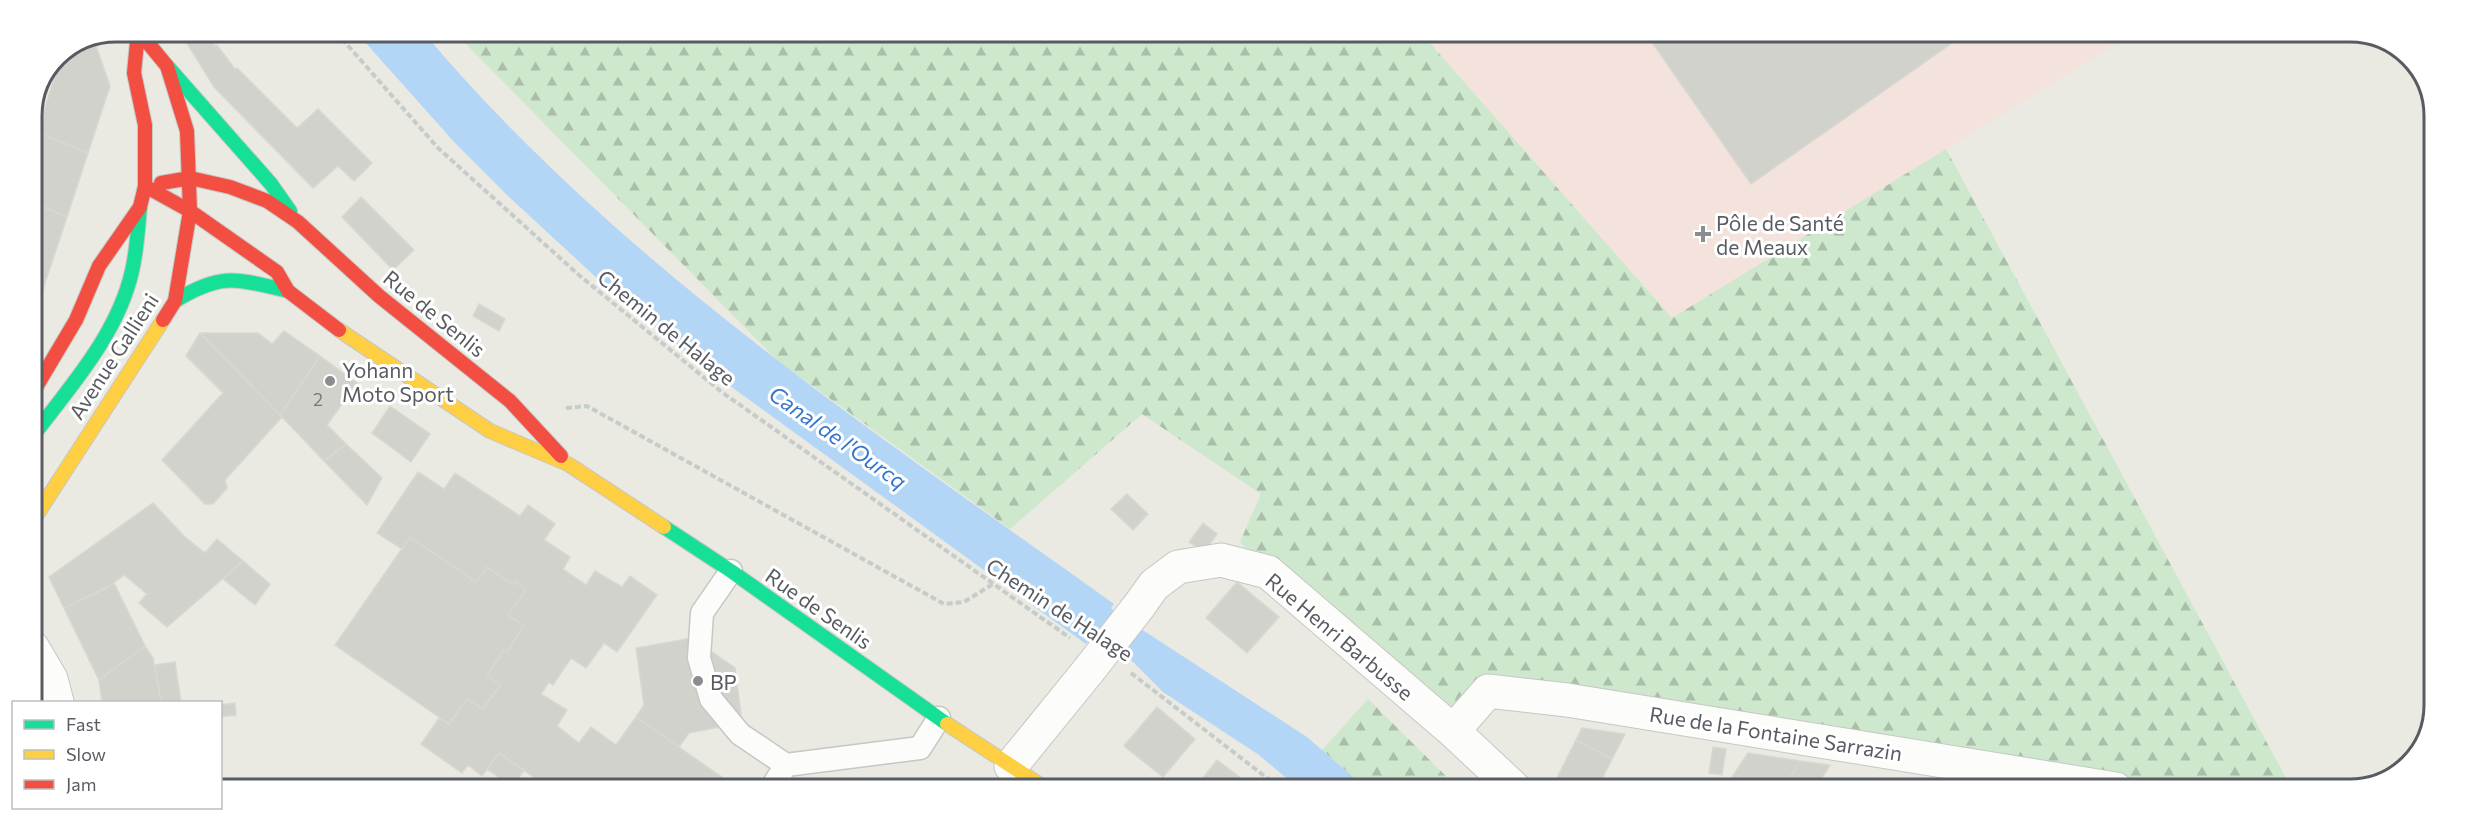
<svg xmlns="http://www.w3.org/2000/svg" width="2466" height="821" viewBox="0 0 2466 821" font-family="Commissioner,sans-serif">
	<defs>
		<pattern id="forest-firs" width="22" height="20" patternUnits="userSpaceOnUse" patternTransform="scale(1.5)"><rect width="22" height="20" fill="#cee8cd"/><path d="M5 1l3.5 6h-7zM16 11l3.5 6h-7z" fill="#aabfaa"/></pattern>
	</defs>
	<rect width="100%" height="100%" fill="#eae9e2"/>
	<path fill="#f4e3dc" d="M 1421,33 L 2133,34 L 1672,318 Z"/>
	<path fill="url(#forest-firs)" d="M 454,32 L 1421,33 L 1672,318 L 1946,149 L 2292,789 L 2116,789 L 1489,691 L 1453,731 L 1268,572 L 1240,542 L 1261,494 L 1142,414 L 1010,529 L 778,361 Z
		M 1368,699 L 1458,788 L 1366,788 L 1322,750 Z"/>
	<path fill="#b4d6f6" d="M 356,32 L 423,32 C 617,262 871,430 1114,604 L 1111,608 L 1115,612 L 1307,737 L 1366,788 L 1298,788 L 1259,755 L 1163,692 L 1128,657 L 1099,633 L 1093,641 L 1090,639 L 1086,644 L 704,367 L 599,280 L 508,196 L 455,143 Z"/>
	<path fill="#d2d2cd" stroke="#d9d7d2" stroke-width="1.5" d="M 193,32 L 206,32 L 215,46 L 217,45 L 235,69 L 237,68 L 297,128 L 318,109 L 372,163 L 354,181 L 338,166 L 313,188 L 214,87 L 183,37 Z
		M 1646,34 L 1965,34 L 1751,184 Z
		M 94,40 L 110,86 L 88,153 L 37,132 L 55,76 L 52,67 L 56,56 Z
		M 37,132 L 88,153 L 67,217 L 32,202 L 32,148 Z
		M 361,197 L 414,250 L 393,270 L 342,217 Z
		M 32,202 L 67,217 L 46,280 L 32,274 Z
		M 32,274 L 46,280 L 32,325 Z
		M 479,304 L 505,319 L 499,331 L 473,316 Z
		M 284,331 L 320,356 L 280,415 L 200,333 L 258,333 L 272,344 Z
		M 200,333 L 282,417 L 225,480 L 227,488 L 213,504 L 205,504 L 162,460 L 223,393 L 186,356 Z
		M 320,356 L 357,383 L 327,425 L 346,444 L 324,461 L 280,415 Z
		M 390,406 L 430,434 L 411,462 L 372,433 Z
		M 346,444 L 382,478 L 367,505 L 324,461 Z
		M 418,472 L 444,489 L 455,473 L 520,516 L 528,505 L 555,524 L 544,540 L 570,557 L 563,569 L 586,585 L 595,571 L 622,587 L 630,576 L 657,595 L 617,652 L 604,643 L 586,668 L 571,658 L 553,685 L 549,682 L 541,694 L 567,710 L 557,726 L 579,743 L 591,727 L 616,745 L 636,717 L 726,780 L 721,787 L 548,787 L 499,753 L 482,776 L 468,765 L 462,773 L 421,744 L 439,718 L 449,724 L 467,699 L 483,709 L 500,685 L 487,675 L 504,650 L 507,652 L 524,626 L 508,615 L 526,590 L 515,581 L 513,584 L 487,567 L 476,582 L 410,537 L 402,549 L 377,533 Z
		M 1127,494 L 1148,514 L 1133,530 L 1111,509 Z
		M 153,503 L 185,537 L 205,553 L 217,539 L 243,561 L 167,627 L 139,603 L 147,594 L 124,575 L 105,589 L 64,608 L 49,577 Z
		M 1203,523 L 1217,534 L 1204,552 L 1189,542 Z
		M 410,537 L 476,582 L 487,567 L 513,584 L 515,581 L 526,590 L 508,615 L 524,626 L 507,652 L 504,650 L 487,675 L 500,685 L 483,709 L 467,699 L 449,724 L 335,645 Z
		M 243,561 L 270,584 L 255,605 L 223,579 Z
		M 1237,582 L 1279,617 L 1247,653 L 1206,618 Z
		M 114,583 L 145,646 L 99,680 L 64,608 Z
		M 692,638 L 735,668 L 742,723 L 689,733 L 679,747 L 636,717 L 644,705 L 636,648 Z
		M 145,646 L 153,658 L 161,702 L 102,702 L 99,680 Z
		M 175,662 L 181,702 L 161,702 L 155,665 Z
		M 235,703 L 236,715 L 220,717 L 220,705 Z
		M 1157,707 L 1195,739 L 1163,777 L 1124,746 Z
		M 1582,728 L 1625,734 L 1612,759 L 1576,740 Z
		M 1576,740 L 1612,759 L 1597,789 L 1567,788 L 1555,782 Z
		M 1713,747 L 1726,749 L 1722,775 L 1709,773 Z
		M 499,753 L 524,770 L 513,787 L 487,769 Z
		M 1748,753 L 1800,761 L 1785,786 L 1773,778 L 1766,789 L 1724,789 Z
		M 1217,760 L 1254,788 L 1195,788 Z
		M 1800,761 L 1830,765 L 1815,789 L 1774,789 L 1779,782 L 1785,786 Z
		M 1773,778 L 1779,782 L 1774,789 L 1766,789 Z
		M 726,780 L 737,787 L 721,787 Z"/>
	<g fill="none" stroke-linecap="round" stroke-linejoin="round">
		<g stroke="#c6c7c5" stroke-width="25">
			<path id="lane" d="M 731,571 L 702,613 L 699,658 L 711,699 L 740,734 L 786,765 L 920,748 L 939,718
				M 772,787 L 786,765"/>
		</g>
		<g stroke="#c6c7c5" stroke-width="35">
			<path id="street" d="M 1139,606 L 1154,585 L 1178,567 L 1221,560 L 1268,572 L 1453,731 L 1514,788
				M 32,647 L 51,679 L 57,702
				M 1453,731 L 1488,691 L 1567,700 L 2116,789
				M 1011,766 L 1089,670"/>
		</g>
		<g stroke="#c7c8c6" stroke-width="16">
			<path id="fast" d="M 167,66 L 271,184 L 290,211
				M 175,301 C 222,272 237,279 288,291
				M 32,437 C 70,387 118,334 132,271 C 137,250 138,228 140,207
				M 664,527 L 731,571 L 947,724"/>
		</g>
		<g stroke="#c7c8c6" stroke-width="16">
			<path id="slow" d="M 339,330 L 490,431 L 568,464 L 664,527
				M 32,522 L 163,320
				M 947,724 L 1045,788"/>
		</g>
		<g stroke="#c7c8c6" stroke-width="16">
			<path id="jam" d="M 139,32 L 167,66 L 187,131 L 190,211 L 175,301 L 163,320
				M 161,183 L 190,178 L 230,187 L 267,201 L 298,222 L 379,296 L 510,401 L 561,456
				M 145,186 L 190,211 L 277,272 L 288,291 L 339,330
				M 32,394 L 76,320 L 99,266 L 140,207 L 145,186 L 145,125 L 134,73 L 138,32"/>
		</g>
		<path stroke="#c5ccc9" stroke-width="4" stroke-dasharray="6 3" stroke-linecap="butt" d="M 336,32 L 438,148 L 580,276 L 723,393 L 1070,638
			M 566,408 L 587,406 L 944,604 L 964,602 L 993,584
			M 1131,673 L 1280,788"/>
		<use href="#lane" stroke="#fcfcfb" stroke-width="22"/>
		<use href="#street" stroke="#fcfcfb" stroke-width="33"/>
		<use href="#fast" stroke="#16e098" stroke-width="14"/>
		<use href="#slow" stroke="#ffcf43" stroke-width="14"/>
		<use href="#jam" stroke="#f24e42" stroke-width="14"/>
		<g stroke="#c6c7c5" stroke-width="35" stroke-linecap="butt">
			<path id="street-bridge" d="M 1089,670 L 1139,606"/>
		</g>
		<use href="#street-bridge" stroke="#fcfcfb" stroke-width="33"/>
	</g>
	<g fill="#8b8d8f" stroke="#fff" stroke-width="2">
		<path d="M1700 225h6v6h6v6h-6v6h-6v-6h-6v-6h6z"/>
		<circle cx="330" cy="381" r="6"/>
		<circle cx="698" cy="681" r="6"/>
	</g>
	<g text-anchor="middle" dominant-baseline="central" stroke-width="6" stroke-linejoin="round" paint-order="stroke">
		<g font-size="18" fill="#777a7d">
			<text x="318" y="399">2</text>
		</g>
		<g font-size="21" fill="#585c62" stroke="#fff" text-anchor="start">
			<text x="1716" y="222">Pôle de Santé<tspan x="1716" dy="24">de Meaux</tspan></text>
			<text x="342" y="369">Yohann<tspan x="342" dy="24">Moto Sport</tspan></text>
			<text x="710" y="681">BP</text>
		</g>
		<g font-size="21" fill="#585c62" stroke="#fff">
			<text transform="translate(435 313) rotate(39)">Rue de Senlis</text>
			<text transform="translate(667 327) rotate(39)">Chemin de Halage</text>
			<text transform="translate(113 356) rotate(-57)">Avenue Gallieni</text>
			<text transform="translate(819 608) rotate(35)">Rue de Senlis</text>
			<text transform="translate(1060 609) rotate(33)">Chemin de Halage</text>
			<text transform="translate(1340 636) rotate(40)">Rue Henri Barbusse</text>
			<text transform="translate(1776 733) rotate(9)">Rue de la Fontaine Sarrazin</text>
		</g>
		<g font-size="22" font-style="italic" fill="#3576cd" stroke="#fff">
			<text transform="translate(838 437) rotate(35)">Canal de l'Ourcq</text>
		</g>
	</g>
	<path d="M0 0H2466V821H0ZM116 42H2350A74 74 0 0 1 2424 116V705A74 74 0 0 1 2350 779H116A74 74 0 0 1 42 705V116A74 74 0 0 1 116 42Z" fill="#fff" fill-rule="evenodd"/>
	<path fill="none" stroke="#585c62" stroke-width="3" d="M116 42H2350A74 74 0 0 1 2424 116V705A74 74 0 0 1 2350 779H116A74 74 0 0 1 42 705V116A74 74 0 0 1 116 42Z"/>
	<rect x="12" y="701" width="210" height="108" fill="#ffffff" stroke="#bcbec0" stroke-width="1.5"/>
	<rect x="24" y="720" width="30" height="9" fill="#16e098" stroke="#bcbec0" stroke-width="1.5"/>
	<text x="66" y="731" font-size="18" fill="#585c62">Fast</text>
	<rect x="24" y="750" width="30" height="9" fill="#ffcf43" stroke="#bcbec0" stroke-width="1.5"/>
	<text x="66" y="761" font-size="18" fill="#585c62">Slow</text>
	<rect x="24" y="780" width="30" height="9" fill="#f24e42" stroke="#bcbec0" stroke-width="1.5"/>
	<text x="66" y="791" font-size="18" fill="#585c62">Jam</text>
</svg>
